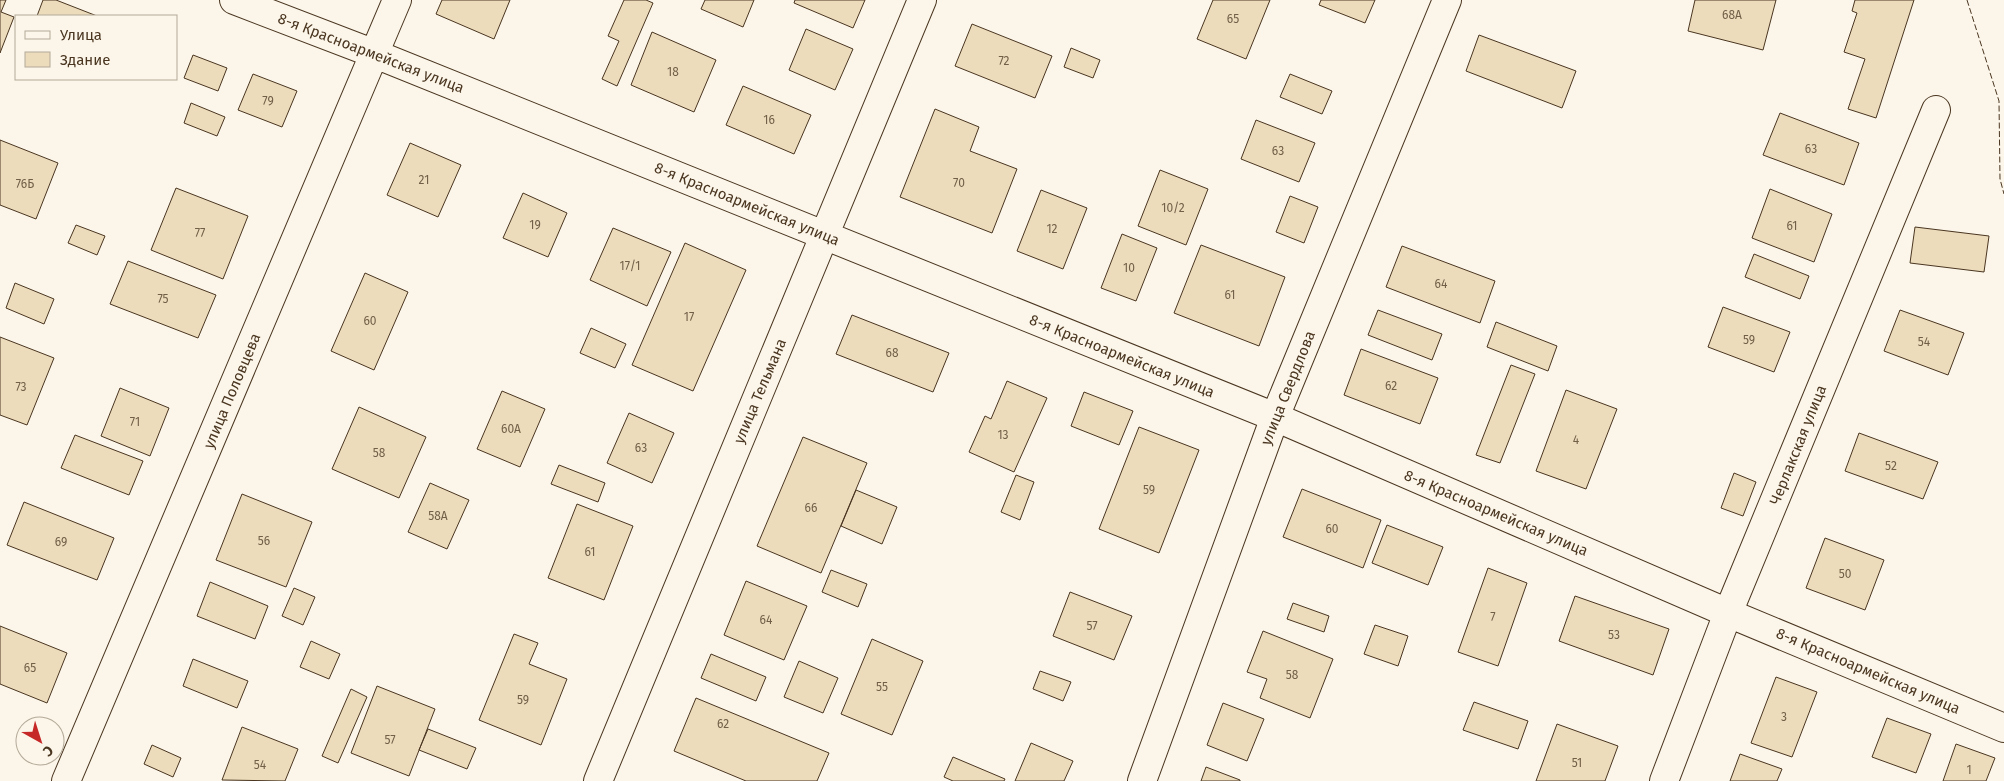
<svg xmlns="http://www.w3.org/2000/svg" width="2004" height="781" viewBox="0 0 2004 781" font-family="'Fira Sans',sans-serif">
	<rect width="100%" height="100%" fill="#fbf6e9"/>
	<path fill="#ecdcbc" stroke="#4a3520" d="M 0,0 L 6,0 L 1,12 L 14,17 L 0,53 Z
		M 43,0 L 56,0 L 97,16 L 37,16 Z
		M 442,0 L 510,0 L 494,39 L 436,14 Z
		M 624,0 L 646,0 L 653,3 L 617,86 L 602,79 L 619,41 L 608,36 Z
		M 705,0 L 754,0 L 743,27 L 701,9 Z
		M 795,0 L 865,0 L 853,28 L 794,3 Z
		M 1213,0 L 1270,0 L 1246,59 L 1197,39 Z
		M 1321,0 L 1375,0 L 1365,23 L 1319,5 Z
		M 1695,0 L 1776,0 L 1763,50 L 1688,31 Z
		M 1855,0 L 1914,0 L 1876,118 L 1848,109 L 1865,59 L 1844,52 L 1857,13 L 1852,11 Z
		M 972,24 L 1052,56 L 1035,98 L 955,66 Z
		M 806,29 L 853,49 L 835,90 L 789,70 Z
		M 652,32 L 716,60 L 694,112 L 631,85 Z
		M 1479,35 L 1576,71 L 1562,108 L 1466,71 Z
		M 1071,48 L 1100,60 L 1093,78 L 1064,67 Z
		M 193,55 L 227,68 L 218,91 L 184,78 Z
		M 253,74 L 297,91 L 282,127 L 238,110 Z
		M 1290,74 L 1332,91 L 1322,114 L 1280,97 Z
		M 743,86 L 811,115 L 794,154 L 726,125 Z
		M 191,103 L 225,117 L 217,136 L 184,123 Z
		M 935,109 L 979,127 L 970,151 L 1017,169 L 992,233 L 900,197 Z
		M 1780,113 L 1859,143 L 1844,185 L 1763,155 Z
		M 1256,120 L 1315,143 L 1299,182 L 1241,159 Z
		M 0,140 L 58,163 L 36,219 L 0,205 Z
		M 410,143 L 461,165 L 438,217 L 387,195 Z
		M 1160,170 L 1208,189 L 1186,245 L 1138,226 Z
		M 176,188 L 248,216 L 223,279 L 151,250 Z
		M 1770,189 L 1832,214 L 1814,262 L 1752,238 Z
		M 1041,190 L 1087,208 L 1063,269 L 1017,251 Z
		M 523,193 L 567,213 L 548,257 L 503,238 Z
		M 1290,196 L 1318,207 L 1304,243 L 1276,232 Z
		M 76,225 L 105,236 L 97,255 L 68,243 Z
		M 1915,227 L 1989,236 L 1984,272 L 1910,263 Z
		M 613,228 L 671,252 L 647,306 L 590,280 Z
		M 1122,234 L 1157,248 L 1136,301 L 1101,288 Z
		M 685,243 L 746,270 L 693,391 L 632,365 Z
		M 1201,245 L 1285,277 L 1259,346 L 1174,313 Z
		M 1402,246 L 1495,281 L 1480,323 L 1386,287 Z
		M 1754,254 L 1809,276 L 1800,299 L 1745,277 Z
		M 128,261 L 216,295 L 198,338 L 110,304 Z
		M 365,273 L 408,292 L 374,370 L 331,351 Z
		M 15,283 L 54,299 L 44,324 L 6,308 Z
		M 1723,307 L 1790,332 L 1774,372 L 1708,347 Z
		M 1378,310 L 1442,334 L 1432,360 L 1368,335 Z
		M 1900,310 L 1964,333 L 1948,375 L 1884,351 Z
		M 852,315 L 949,353 L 933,392 L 836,354 Z
		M 1496,322 L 1557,346 L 1548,371 L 1487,347 Z
		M 591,328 L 626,344 L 615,368 L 580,353 Z
		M 0,337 L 54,358 L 27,425 L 0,415 Z
		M 1361,349 L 1438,378 L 1420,424 L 1344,395 Z
		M 1511,365 L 1535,374 L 1500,463 L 1476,455 Z
		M 1007,381 L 1047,398 L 1014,472 L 969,452 L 985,416 L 991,419 Z
		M 120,388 L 169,408 L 150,456 L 101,436 Z
		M 1566,390 L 1617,409 L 1586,489 L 1536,471 Z
		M 502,391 L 545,409 L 520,467 L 477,449 Z
		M 1084,392 L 1133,411 L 1119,445 L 1071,426 Z
		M 359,407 L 426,437 L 399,498 L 332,469 Z
		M 629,413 L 674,433 L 652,483 L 607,463 Z
		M 1139,427 L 1199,450 L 1159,553 L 1099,529 Z
		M 1859,433 L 1938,462 L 1923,499 L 1845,471 Z
		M 75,435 L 143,461 L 129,495 L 61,468 Z
		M 803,437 L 867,463 L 821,573 L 757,546 Z
		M 559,465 L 605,483 L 598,502 L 551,484 Z
		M 1734,473 L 1756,482 L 1743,516 L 1721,508 Z
		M 1016,475 L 1034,482 L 1020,520 L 1001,512 Z
		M 430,483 L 469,500 L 447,549 L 408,532 Z
		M 1302,489 L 1381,520 L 1363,568 L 1283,537 Z
		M 856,490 L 897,507 L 882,544 L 841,526 Z
		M 242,494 L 312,522 L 286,587 L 216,560 Z
		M 24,502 L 114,538 L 97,580 L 7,545 Z
		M 577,504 L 633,526 L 604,600 L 548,578 Z
		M 1387,525 L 1443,547 L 1428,585 L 1372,563 Z
		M 1825,538 L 1884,560 L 1865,610 L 1806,588 Z
		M 1488,568 L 1527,583 L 1498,666 L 1458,652 Z
		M 831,570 L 867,584 L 858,607 L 822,592 Z
		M 746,581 L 807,606 L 784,660 L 724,635 Z
		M 210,582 L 268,606 L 255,639 L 197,616 Z
		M 294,588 L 315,597 L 303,625 L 282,616 Z
		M 1070,592 L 1132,616 L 1114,660 L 1053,636 Z
		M 1575,596 L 1669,629 L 1653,675 L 1559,641 Z
		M 1293,603 L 1329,616 L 1324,632 L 1287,619 Z
		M 1375,625 L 1408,636 L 1398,666 L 1364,654 Z
		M 0,626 L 67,653 L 47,703 L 0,684 Z
		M 1263,631 L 1333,659 L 1310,718 L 1260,698 L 1267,679 L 1247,672 Z
		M 514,634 L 538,643 L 529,664 L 567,679 L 541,745 L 479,720 Z
		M 872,639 L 923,661 L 892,735 L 841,714 Z
		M 311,641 L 340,654 L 329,679 L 300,667 Z
		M 711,654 L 766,677 L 756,701 L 701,678 Z
		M 193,659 L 248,681 L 237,708 L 183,686 Z
		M 799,661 L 838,678 L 823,713 L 784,697 Z
		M 1040,671 L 1071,682 L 1063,701 L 1033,689 Z
		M 1776,677 L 1817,692 L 1792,757 L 1751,743 Z
		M 377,686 L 435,709 L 409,776 L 351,753 Z
		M 351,689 L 367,697 L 338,763 L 322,756 Z
		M 696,698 L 829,753 L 817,781 L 746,781 L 674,751 Z
		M 1474,702 L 1528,721 L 1518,749 L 1463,730 Z
		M 1223,703 L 1264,719 L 1247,761 L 1207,745 Z
		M 1887,718 L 1931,734 L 1916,773 L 1872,757 Z
		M 1557,724 L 1618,746 L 1605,781 L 1536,781 Z
		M 242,727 L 298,749 L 285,781 L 222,780 Z
		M 428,729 L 476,748 L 467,769 L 419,750 Z
		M 1031,743 L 1073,761 L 1064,781 L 1015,781 Z
		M 1956,744 L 1995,758 L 1986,781 L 1943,781 Z
		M 152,745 L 181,758 L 173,777 L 144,764 Z
		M 1740,754 L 1782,769 L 1777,781 L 1730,781 Z
		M 953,757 L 1005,779 L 1004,781 L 953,781 L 944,777 Z
		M 1206,767 L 1240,780 L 1240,781 L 1201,781 Z"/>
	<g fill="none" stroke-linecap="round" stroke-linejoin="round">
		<g stroke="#4a3520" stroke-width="30">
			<path id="minor" d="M 234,0 L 375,54 L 1275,417 L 1728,613 L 2004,728
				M 66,781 L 397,0
				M 598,781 L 922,0
				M 1142,781 L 1275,417 L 1447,0
				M 1664,781 L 1728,613 L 1936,110"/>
		</g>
		<use href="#minor" stroke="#fbf6e9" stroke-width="28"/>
		<path stroke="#4a3520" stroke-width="1" stroke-dasharray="6 2.5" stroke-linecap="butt" d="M 1967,0 L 1999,101 L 2000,179 L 2004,194"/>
	</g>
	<g text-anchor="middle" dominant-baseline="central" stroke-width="4" stroke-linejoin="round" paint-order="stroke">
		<g font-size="12" fill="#725f47">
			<text x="1732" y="15">68А</text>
			<text x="1233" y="19">65</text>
			<text x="1004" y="61">72</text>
			<text x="673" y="72">18</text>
			<text x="268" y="101">79</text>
			<text x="769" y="120">16</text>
			<text x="1811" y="149">63</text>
			<text x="1278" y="151">63</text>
			<text x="424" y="180">21</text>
			<text x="959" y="183">70</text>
			<text x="25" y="184">76Б</text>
			<text x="1173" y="208">10/2</text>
			<text x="535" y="225">19</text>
			<text x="1792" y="226">61</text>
			<text x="1052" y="229">12</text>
			<text x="200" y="233">77</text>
			<text x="630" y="266">17/1</text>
			<text x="1129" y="268">10</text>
			<text x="1441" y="284">64</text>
			<text x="1230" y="295">61</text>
			<text x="163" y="299">75</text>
			<text x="689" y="317">17</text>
			<text x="370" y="321">60</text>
			<text x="1749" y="340">59</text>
			<text x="1924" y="342">54</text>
			<text x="892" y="353">68</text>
			<text x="1391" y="386">62</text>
			<text x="21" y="387">73</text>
			<text x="135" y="422">71</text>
			<text x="511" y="429">60А</text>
			<text x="1003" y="435">13</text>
			<text x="1576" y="440">4</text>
			<text x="641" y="448">63</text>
			<text x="379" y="453">58</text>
			<text x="1891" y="466">52</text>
			<text x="1149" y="490">59</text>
			<text x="811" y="508">66</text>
			<text x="438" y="516">58А</text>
			<text x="1332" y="529">60</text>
			<text x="264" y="541">56</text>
			<text x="61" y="542">69</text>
			<text x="590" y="552">61</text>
			<text x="1845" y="574">50</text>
			<text x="1493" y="617">7</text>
			<text x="766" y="620">64</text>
			<text x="1092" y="626">57</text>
			<text x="1614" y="635">53</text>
			<text x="30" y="668">65</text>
			<text x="1292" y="675">58</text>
			<text x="882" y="687">55</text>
			<text x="523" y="700">59</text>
			<text x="1784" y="717">3</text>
			<text x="723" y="724">62</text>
			<text x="390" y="740">57</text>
			<text x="1577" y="763">51</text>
			<text x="260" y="765">54</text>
			<text x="1969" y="770">1</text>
		</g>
		<g font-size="15" fill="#4a3520" stroke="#fbf6e9">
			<text transform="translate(371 53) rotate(21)">8-я Красноармейская улица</text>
			<text transform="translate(747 204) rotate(22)">8-я Красноармейская улица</text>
			<text transform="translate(1122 356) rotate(22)">8-я Красноармейская улица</text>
			<text transform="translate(1288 388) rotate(-68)">улица Свердлова</text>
			<text transform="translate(232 391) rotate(-67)">улица Половцева</text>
			<text transform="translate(760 391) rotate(-67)">улица Тельмана</text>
			<text transform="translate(1798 445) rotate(-68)">Черлакская улица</text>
			<text transform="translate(1496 513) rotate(23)">8-я Красноармейская улица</text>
			<text transform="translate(1868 671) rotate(23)">8-я Красноармейская улица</text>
		</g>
	</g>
	<rect x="15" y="15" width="162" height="65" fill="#fbf6e9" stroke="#b4a999"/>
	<rect x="25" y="31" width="25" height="8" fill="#fbf6e9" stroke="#b4a999"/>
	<text x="60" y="40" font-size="15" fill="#4a3520">Улица</text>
	<rect x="25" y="52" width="25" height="15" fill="#ecdcbc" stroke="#b4a999"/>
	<text x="60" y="65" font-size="15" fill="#4a3520">Здание</text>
	<g transform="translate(40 741) rotate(141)"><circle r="24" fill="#fbf6e9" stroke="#b4a999"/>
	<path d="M0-4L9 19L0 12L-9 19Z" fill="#c62828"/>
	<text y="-8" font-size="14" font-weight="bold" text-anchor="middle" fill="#4a3520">С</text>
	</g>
</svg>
